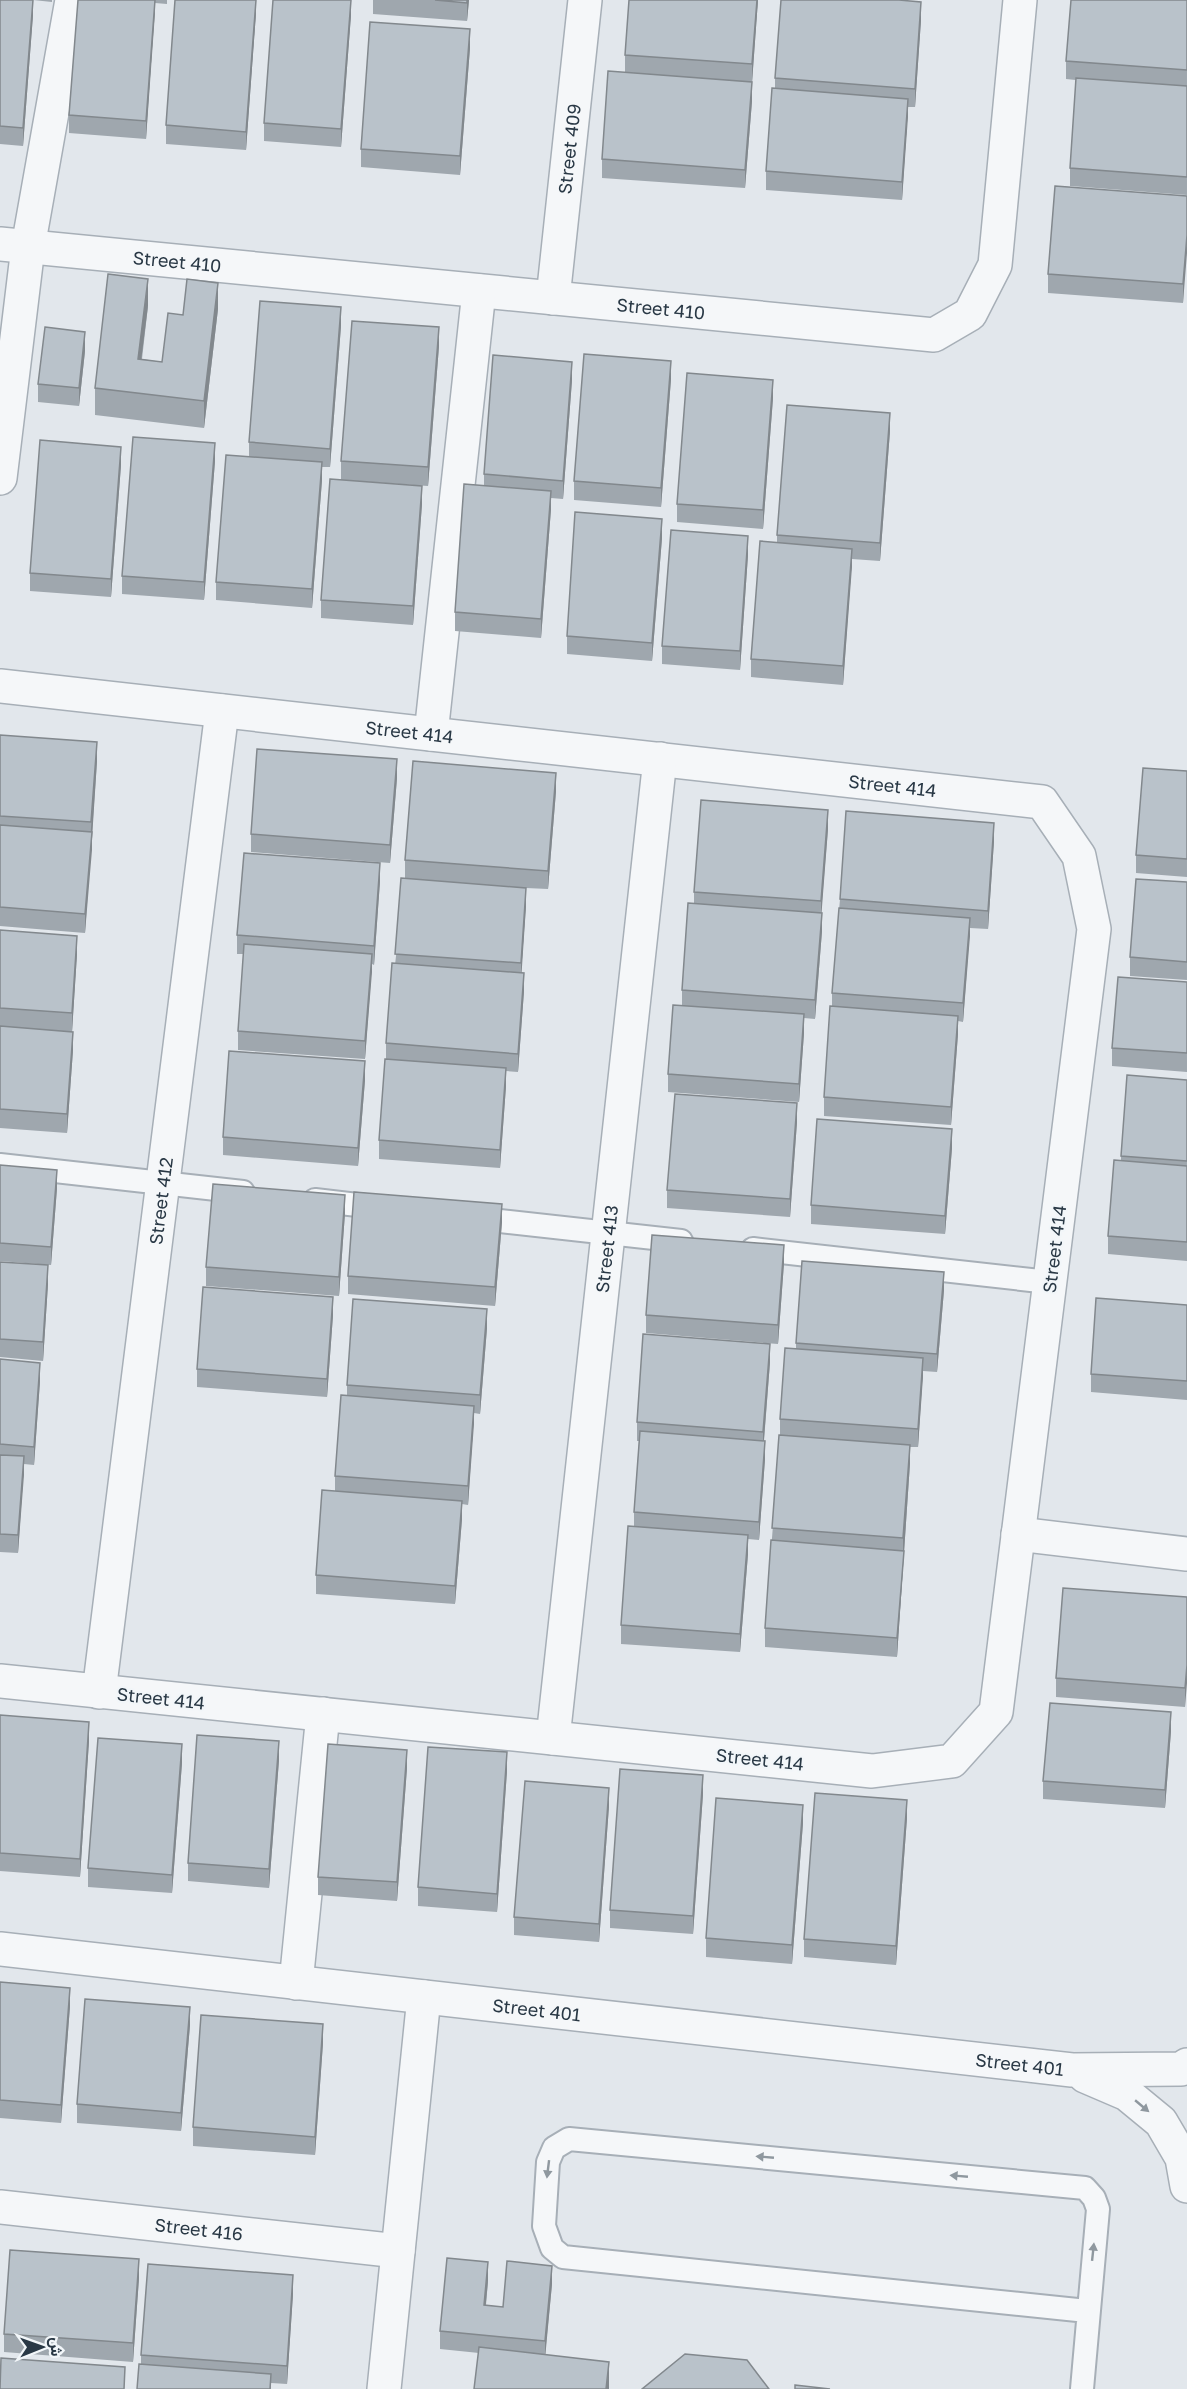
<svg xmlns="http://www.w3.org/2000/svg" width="1187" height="2389" viewBox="0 0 1187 2389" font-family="'Golos Text',Vazirmatn,sans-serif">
	<rect width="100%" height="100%" fill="#e2e7ec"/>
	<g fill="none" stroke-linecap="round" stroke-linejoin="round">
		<g stroke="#a7afb7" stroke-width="26">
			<path id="service" d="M 0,1165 L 243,1192
				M 315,1200 L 383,1208
				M 473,1218 L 681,1241
				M 753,1249 L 1049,1282
				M 1082,2389 L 1098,2209 L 1094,2198 L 1085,2188 L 569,2139 L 554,2148 L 548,2162 L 544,2226 L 552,2248 L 563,2257 L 1087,2311"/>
		</g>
		<g stroke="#a7afb7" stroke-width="36">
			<g id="minor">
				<path id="s1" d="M 0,244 L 934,335 L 970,314 L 995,265 L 1020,0"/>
				<path id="s2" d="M 553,298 L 585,0"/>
				<path d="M 0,478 L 28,247 L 72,0"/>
				<path id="s3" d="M 0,686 L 1042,802 L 1079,856 L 1094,929 L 996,1712 L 952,1761 L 872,1771 L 0,1681"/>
				<path d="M 431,734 L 479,291"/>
				<path d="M 1018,1534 L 1187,1554"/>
				<path id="s4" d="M 99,1692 L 222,711"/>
				<path id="s5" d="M 553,1738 L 660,759"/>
				<path id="s6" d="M 0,1949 L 1072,2070 L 1181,2069 L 1187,2065"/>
				<path d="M 296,1983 L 323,1714"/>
				<path d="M 1085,2076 L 1127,2094 L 1161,2122 L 1182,2158 L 1187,2186"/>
				<path id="s7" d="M 0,2207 L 398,2251"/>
				<path d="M 384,2389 L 424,1997"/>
			</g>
		</g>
		<use href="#service" stroke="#f5f7f9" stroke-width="22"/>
		<use href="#minor" stroke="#f5f7f9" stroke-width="33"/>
	</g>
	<path fill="#9fa7ae" d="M 0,0 L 52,0 L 52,2 L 33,0 L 33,15 L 23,146 L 0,144 Z
		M 78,0 L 167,0 L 167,4 L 155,3 L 146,139 L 69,133 L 69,115 Z
		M 373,0 L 469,0 L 467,21 L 373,14 Z
		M 758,0 L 752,82 L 752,101 L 745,188 L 602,178 L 602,159 L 625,72 L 625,55 Z
		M 1187,0 L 1187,195 L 1070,186 L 1070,168 L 1076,80 L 1066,79 L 1066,61 Z
		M 256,13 L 246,150 L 166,144 L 166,125 Z
		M 351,15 L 341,147 L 264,141 L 264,123 Z
		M 921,20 L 915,107 L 908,107 L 902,200 L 766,190 L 766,171 L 775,88 L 775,78 Z
		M 470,48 L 460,175 L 361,167 L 361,149 Z
		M 1187,196 L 1183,303 L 1048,293 L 1048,274 Z
		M 148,306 L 142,359 L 162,362 L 183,315 L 218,309 L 204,428 L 95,415 L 95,388 Z
		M 341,326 L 330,467 L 322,467 L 322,480 L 312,608 L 216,600 L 216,582 L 249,457 L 249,442 Z
		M 439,346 L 428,486 L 342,480 L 422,504 L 413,625 L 321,618 L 321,600 L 341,480 L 341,461 Z
		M 85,351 L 79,406 L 38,402 L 38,384 Z
		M 671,379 L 661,507 L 574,500 L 574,481 Z
		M 572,380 L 563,499 L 551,498 L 551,509 L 541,638 L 455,631 L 455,612 L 484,486 L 484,474 Z
		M 773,398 L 763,529 L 677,522 L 677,504 Z
		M 890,431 L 880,561 L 852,559 L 843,685 L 751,677 L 751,659 L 777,543 L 777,535 Z
		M 215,461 L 204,600 L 122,594 L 122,576 Z
		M 121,465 L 111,597 L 30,591 L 30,573 Z
		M 662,538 L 652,661 L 567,654 L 567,636 Z
		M 748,555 L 740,670 L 662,664 L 662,646 Z
		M 0,735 L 97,761 L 85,933 L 0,926 Z
		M 1187,771 L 1187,877 L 1136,873 L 1136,855 Z
		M 397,778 L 390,863 L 251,852 L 251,834 Z
		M 556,791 L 548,889 L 526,888 L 526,906 L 521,973 L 524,991 L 518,1072 L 506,1071 L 506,1086 L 500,1168 L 379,1159 L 379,1140 L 386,1059 L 386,1043 L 405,878 L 405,860 Z
		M 828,829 L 821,913 L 822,931 L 815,1019 L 804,1018 L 804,1033 L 799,1102 L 668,1092 L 668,1074 L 682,1005 L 682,990 L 694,903 L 694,892 Z
		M 994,841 L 988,929 L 970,928 L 963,1022 L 958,1021 L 958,1034 L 951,1125 L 824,1116 L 824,1097 L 832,1006 L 832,993 L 840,899 Z
		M 380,881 L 374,965 L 372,964 L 365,1059 L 238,1050 L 238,1031 L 244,954 L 237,954 L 237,935 Z
		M 1187,882 L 1187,980 L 1130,976 L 1130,957 Z
		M 0,930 L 77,954 L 72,1032 L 73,1050 L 67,1133 L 0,1128 Z
		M 1187,982 L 1187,1072 L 1112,1066 L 1112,1048 Z
		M 365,1080 L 358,1166 L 223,1155 L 223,1137 Z
		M 1187,1080 L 1187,1261 L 1108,1254 L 1108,1236 L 1121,1161 L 1121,1156 Z
		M 797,1122 L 790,1217 L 667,1208 L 667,1190 Z
		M 952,1148 L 945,1234 L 811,1224 L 811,1205 Z
		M 0,1165 L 57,1188 L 51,1265 L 0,1261 Z
		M 345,1213 L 339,1296 L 206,1286 L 206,1267 Z
		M 502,1222 L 495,1306 L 348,1294 L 348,1276 Z
		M 0,1262 L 48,1284 L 43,1361 L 0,1357 Z
		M 784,1263 L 778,1344 L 646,1333 L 646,1315 Z
		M 944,1290 L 937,1372 L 923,1371 L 918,1447 L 910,1447 L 910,1463 L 897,1657 L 765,1647 L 765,1628 L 780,1435 L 780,1419 L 796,1349 L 796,1343 Z
		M 1187,1305 L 1187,1400 L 1091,1392 L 1091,1374 Z
		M 333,1315 L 327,1397 L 197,1387 L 197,1369 Z
		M 487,1328 L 480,1414 L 474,1413 L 468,1505 L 462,1504 L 462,1519 L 455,1604 L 316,1594 L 316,1575 L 335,1491 L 335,1476 L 347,1396 L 347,1385 Z
		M 0,1359 L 40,1381 L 34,1465 L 24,1464 L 18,1553 L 0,1552 Z
		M 770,1362 L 764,1441 L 765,1459 L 759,1540 L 748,1539 L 748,1554 L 740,1652 L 621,1644 L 621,1625 L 634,1527 L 634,1512 L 639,1441 L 637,1441 L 637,1422 Z
		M 1187,1597 L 1185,1707 L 1056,1697 L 1056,1678 Z
		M 0,1715 L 89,1741 L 80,1877 L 0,1871 Z
		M 1171,1731 L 1165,1808 L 1043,1799 L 1043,1781 Z
		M 279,1760 L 269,1888 L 188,1881 L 188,1863 Z
		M 182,1763 L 172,1893 L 88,1887 L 88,1868 Z
		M 407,1768 L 397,1901 L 318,1895 L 318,1877 Z
		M 507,1771 L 497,1912 L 418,1906 L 418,1887 Z
		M 703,1794 L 693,1934 L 610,1928 L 610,1910 Z
		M 609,1806 L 599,1942 L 514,1935 L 514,1917 Z
		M 907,1818 L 896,1965 L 804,1957 L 804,1939 Z
		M 803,1823 L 792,1964 L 706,1957 L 706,1938 Z
		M 0,1982 L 70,2006 L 61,2123 L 0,2118 Z
		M 190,2025 L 181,2131 L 77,2123 L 77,2104 Z
		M 323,2043 L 315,2155 L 193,2146 L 193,2127 Z
		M 139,2278 L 133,2362 L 4,2352 L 4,2334 Z
		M 488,2281 L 486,2305 L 503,2307 L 552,2284 L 545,2355 L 609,2389 L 479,2353 L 440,2349 L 440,2331 Z
		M 293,2294 L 287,2384 L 271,2383 L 271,2389 L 141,2364 L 141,2355 Z"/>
	<path fill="#82888d" d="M 33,0 L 33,15 L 23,146 L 23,128 Z
		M 155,0 L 155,13 L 146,139 L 146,121 Z
		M 256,0 L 256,13 L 246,150 L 246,132 Z
		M 351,0 L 351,15 L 341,147 L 341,129 Z
		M 467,0 L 469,0 L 467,21 Z
		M 757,0 L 758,0 L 752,83 L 752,64 Z
		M 921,2 L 921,20 L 915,107 L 915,89 Z
		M 470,29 L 470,48 L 460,175 L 460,156 Z
		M 752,82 L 752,101 L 745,188 L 745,170 Z
		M 908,99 L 908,117 L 902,200 L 902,182 Z
		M 1187,235 L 1187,253 L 1183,303 L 1183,284 Z
		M 148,279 L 148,306 L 138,385 L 138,359 Z
		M 218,283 L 218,309 L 204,428 L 204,401 Z
		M 341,307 L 341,326 L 330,467 L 330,449 Z
		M 439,327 L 439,346 L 428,486 L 428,467 Z
		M 85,332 L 85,351 L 79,406 L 79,388 Z
		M 671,361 L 671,379 L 661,507 L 661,488 Z
		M 572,362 L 572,380 L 563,499 L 563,481 Z
		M 773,380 L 773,398 L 763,529 L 763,510 Z
		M 890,413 L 890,431 L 880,561 L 880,543 Z
		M 215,443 L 215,461 L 204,600 L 204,582 Z
		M 121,447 L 121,465 L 111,597 L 111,579 Z
		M 322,462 L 322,480 L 312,608 L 312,589 Z
		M 422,486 L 422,504 L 413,625 L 413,606 Z
		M 551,491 L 551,509 L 541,638 L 541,619 Z
		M 662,519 L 662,538 L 652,661 L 652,643 Z
		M 748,536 L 748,555 L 740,670 L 740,651 Z
		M 852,549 L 852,567 L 843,685 L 843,666 Z
		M 97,742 L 97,761 L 92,839 L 92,850 L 85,933 L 85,914 Z
		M 397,759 L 397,778 L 390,863 L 390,845 Z
		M 556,773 L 556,791 L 548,889 L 548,871 Z
		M 828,810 L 828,829 L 821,920 L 821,901 Z
		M 994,823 L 994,841 L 988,929 L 988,911 Z
		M 380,863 L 380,881 L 374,965 L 374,946 Z
		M 526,888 L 526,906 L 521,982 L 521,963 Z
		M 822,913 L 822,931 L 815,1019 L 815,1000 Z
		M 970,918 L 970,936 L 963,1022 L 963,1003 Z
		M 77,936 L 77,954 L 72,1032 L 72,1013 Z
		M 372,954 L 372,972 L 365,1059 L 365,1041 Z
		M 524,973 L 524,991 L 518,1072 L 518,1054 Z
		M 804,1014 L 804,1033 L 799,1102 L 799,1084 Z
		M 958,1016 L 958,1034 L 951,1125 L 951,1107 Z
		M 73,1032 L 73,1050 L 67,1133 L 67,1114 Z
		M 365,1061 L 365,1080 L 358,1166 L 358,1148 Z
		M 506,1068 L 506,1086 L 500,1168 L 500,1150 Z
		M 797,1103 L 797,1122 L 790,1217 L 790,1199 Z
		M 952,1129 L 952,1148 L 945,1234 L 945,1216 Z
		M 57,1170 L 57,1188 L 51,1265 L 51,1247 Z
		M 345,1195 L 345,1213 L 339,1296 L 339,1277 Z
		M 502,1204 L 502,1222 L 495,1306 L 495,1287 Z
		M 784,1245 L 784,1263 L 778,1344 L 778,1325 Z
		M 48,1265 L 48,1284 L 43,1361 L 43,1342 Z
		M 944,1272 L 944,1290 L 937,1372 L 937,1354 Z
		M 333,1297 L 333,1315 L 327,1397 L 327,1379 Z
		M 487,1309 L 487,1328 L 480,1414 L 480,1395 Z
		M 770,1344 L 770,1362 L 763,1451 L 763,1432 Z
		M 923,1358 L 923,1377 L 918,1447 L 918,1429 Z
		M 40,1363 L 40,1381 L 34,1465 L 34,1447 Z
		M 474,1406 L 474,1424 L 468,1505 L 468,1486 Z
		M 765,1441 L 765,1459 L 759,1540 L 759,1522 Z
		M 910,1445 L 910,1463 L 897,1657 L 897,1638 L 903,1554 L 903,1538 Z
		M 24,1456 L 24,1475 L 18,1553 L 18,1535 Z
		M 462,1501 L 462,1519 L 455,1604 L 455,1586 Z
		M 748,1535 L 748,1554 L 740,1652 L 740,1634 Z
		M 1187,1665 L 1187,1683 L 1185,1707 L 1185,1688 Z
		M 1171,1712 L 1171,1731 L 1165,1808 L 1165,1790 Z
		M 89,1722 L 89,1741 L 80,1877 L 80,1859 Z
		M 279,1741 L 279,1760 L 269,1888 L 269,1869 Z
		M 182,1744 L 182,1763 L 172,1893 L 172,1875 Z
		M 407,1750 L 407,1768 L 397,1901 L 397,1882 Z
		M 507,1752 L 507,1771 L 497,1912 L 497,1894 Z
		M 703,1775 L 703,1794 L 693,1934 L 693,1916 Z
		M 609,1788 L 609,1806 L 599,1942 L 599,1924 Z
		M 907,1800 L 907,1818 L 896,1965 L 896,1946 Z
		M 803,1805 L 803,1823 L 792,1964 L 792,1945 Z
		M 70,1988 L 70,2006 L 61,2123 L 61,2105 Z
		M 190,2007 L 190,2025 L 181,2131 L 181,2113 Z
		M 323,2024 L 323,2043 L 315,2155 L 315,2137 Z
		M 139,2259 L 139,2278 L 133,2362 L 133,2343 Z
		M 488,2262 L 488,2281 L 484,2323 L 484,2305 Z
		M 552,2266 L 552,2284 L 545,2359 L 545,2341 Z
		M 293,2275 L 293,2294 L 287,2384 L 287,2366 Z
		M 609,2362 L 609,2389 L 606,2389 Z"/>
	<path fill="#b9c2ca" stroke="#82888d" stroke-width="1.5" d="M 0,0 L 33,0 L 23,128 L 0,126 Z
		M 78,0 L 155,0 L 146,121 L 69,115 Z
		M 175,0 L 256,0 L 246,132 L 166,125 Z
		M 273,0 L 351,0 L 341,129 L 264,123 Z
		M 435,0 L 467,0 L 467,3 Z
		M 629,0 L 757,0 L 752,64 L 625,55 Z
		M 781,0 L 899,0 L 921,2 L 915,89 L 775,78 Z
		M 1071,0 L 1187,0 L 1187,70 L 1066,61 Z
		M 370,22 L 470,29 L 460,156 L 361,149 Z
		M 608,71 L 752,82 L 745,170 L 602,159 Z
		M 1076,78 L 1187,86 L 1187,177 L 1070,168 Z
		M 772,88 L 908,99 L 902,182 L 766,171 Z
		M 1055,186 L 1187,196 L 1187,235 L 1183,284 L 1048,274 Z
		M 108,274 L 148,279 L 138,359 L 162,362 L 168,313 L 183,315 L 187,279 L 218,283 L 204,401 L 95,388 Z
		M 260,301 L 341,307 L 330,449 L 249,442 Z
		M 352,321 L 439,327 L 428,467 L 341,461 Z
		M 45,327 L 85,332 L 79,388 L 38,384 Z
		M 584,354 L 671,361 L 661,488 L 574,481 Z
		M 493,355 L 572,362 L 563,481 L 484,474 Z
		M 687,373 L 773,380 L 763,510 L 677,504 Z
		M 787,405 L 890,413 L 880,543 L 777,535 Z
		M 133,437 L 215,443 L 204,582 L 122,576 Z
		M 40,440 L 121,447 L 111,579 L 30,573 Z
		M 226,455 L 322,462 L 312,589 L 216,582 Z
		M 330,479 L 422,486 L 413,606 L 321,600 Z
		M 464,484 L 551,491 L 541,619 L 455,612 Z
		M 575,512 L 662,519 L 652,643 L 567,636 Z
		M 671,530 L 748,536 L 740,651 L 662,646 Z
		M 760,541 L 852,549 L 843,666 L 751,659 Z
		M 0,735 L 97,742 L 91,822 L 0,816 Z
		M 257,749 L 397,759 L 390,845 L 251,834 Z
		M 413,761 L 556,773 L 548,871 L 405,860 Z
		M 1143,768 L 1187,771 L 1187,859 L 1136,855 Z
		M 701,800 L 828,810 L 821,901 L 694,892 Z
		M 846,811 L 994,823 L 988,911 L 840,899 Z
		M 0,825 L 92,832 L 85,914 L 0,907 Z
		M 244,853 L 380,863 L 374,946 L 237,935 Z
		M 401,878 L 526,888 L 521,963 L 395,954 Z
		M 1136,879 L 1187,882 L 1187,962 L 1130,957 Z
		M 688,903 L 822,913 L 815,1000 L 682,990 Z
		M 839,908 L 970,918 L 963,1003 L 832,993 Z
		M 0,930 L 77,936 L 72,1013 L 0,1008 Z
		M 244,944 L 372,954 L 365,1041 L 238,1031 Z
		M 392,963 L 524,973 L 518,1054 L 386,1043 Z
		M 1118,977 L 1187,982 L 1187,1053 L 1112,1048 Z
		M 673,1005 L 804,1014 L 799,1084 L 668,1074 Z
		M 830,1006 L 958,1016 L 951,1107 L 824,1097 Z
		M 0,1026 L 73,1032 L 67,1114 L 0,1109 Z
		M 229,1051 L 365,1061 L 358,1148 L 223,1137 Z
		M 385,1059 L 506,1068 L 500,1150 L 379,1140 Z
		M 1127,1075 L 1187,1080 L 1187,1161 L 1121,1156 Z
		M 675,1094 L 797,1103 L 790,1199 L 667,1190 Z
		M 817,1119 L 952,1129 L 945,1216 L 811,1205 Z
		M 1114,1160 L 1187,1166 L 1187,1242 L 1108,1236 Z
		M 0,1165 L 57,1170 L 51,1247 L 0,1243 Z
		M 213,1184 L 345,1195 L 339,1277 L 206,1267 Z
		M 354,1192 L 502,1204 L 495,1287 L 348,1276 Z
		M 652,1235 L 784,1245 L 778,1325 L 646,1315 Z
		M 802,1261 L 944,1272 L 937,1354 L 796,1343 Z
		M 0,1262 L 48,1265 L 43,1342 L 0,1339 Z
		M 203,1287 L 333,1297 L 327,1379 L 197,1369 Z
		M 1096,1298 L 1187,1305 L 1187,1381 L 1091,1374 Z
		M 353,1299 L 487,1309 L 480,1395 L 347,1385 Z
		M 643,1334 L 770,1344 L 763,1432 L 637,1422 Z
		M 785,1348 L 923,1358 L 918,1429 L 780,1419 Z
		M 0,1359 L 40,1363 L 34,1447 L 0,1444 Z
		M 341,1395 L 474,1406 L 468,1486 L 335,1476 Z
		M 640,1431 L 765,1441 L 759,1522 L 634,1512 Z
		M 779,1435 L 910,1445 L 903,1538 L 772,1528 Z
		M 0,1455 L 24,1456 L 18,1535 L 0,1534 Z
		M 322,1490 L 462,1501 L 455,1586 L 316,1575 Z
		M 628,1526 L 748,1535 L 740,1634 L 621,1625 Z
		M 771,1540 L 904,1551 L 897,1638 L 765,1628 Z
		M 1063,1588 L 1187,1597 L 1187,1665 L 1185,1688 L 1056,1678 Z
		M 1050,1703 L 1171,1712 L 1165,1790 L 1043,1781 Z
		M 0,1715 L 89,1722 L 80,1859 L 0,1853 Z
		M 197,1735 L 279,1741 L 269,1869 L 188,1863 Z
		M 98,1738 L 182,1744 L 172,1875 L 88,1868 Z
		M 328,1744 L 407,1750 L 397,1882 L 318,1877 Z
		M 428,1747 L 507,1752 L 497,1894 L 418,1887 Z
		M 620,1769 L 703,1775 L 693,1916 L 610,1910 Z
		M 525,1781 L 609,1788 L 599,1924 L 514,1917 Z
		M 815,1793 L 907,1800 L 896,1946 L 804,1939 Z
		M 716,1798 L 803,1805 L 792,1945 L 706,1938 Z
		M 0,1982 L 70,1988 L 61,2105 L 0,2100 Z
		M 85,1999 L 190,2007 L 181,2113 L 77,2104 Z
		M 201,2015 L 323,2024 L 315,2137 L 193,2127 Z
		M 10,2250 L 139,2259 L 133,2343 L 4,2334 Z
		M 447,2258 L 488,2262 L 484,2305 L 503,2307 L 507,2261 L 552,2266 L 545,2341 L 440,2331 Z
		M 148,2264 L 293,2275 L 287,2366 L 141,2355 Z
		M 479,2347 L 609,2362 L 606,2389 L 474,2389 Z
		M 685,2354 L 747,2360 L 769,2389 L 642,2389 Z
		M 1,2358 L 125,2367 L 124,2389 L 0,2389 Z
		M 139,2364 L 271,2374 L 270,2389 L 137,2389 Z
		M 795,2385 L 830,2389 L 795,2389 Z"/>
	<defs><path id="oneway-solid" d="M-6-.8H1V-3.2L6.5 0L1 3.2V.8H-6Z" transform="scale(1.5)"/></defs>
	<g fill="#8f989f">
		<use href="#oneway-solid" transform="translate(1142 2106) rotate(40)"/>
		<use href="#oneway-solid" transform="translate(765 2157) rotate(-175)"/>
		<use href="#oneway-solid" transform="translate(548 2169) rotate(97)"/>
		<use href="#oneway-solid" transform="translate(959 2176) rotate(-175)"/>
		<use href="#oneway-solid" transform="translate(1093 2252) rotate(-84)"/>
	</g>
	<g text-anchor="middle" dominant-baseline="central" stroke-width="4.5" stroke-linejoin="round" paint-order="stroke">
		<g font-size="18" fill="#293845" stroke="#f2f6f9">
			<text stroke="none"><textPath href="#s2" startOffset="150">Street 409</textPath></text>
			<text stroke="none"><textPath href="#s1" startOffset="178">Street 410</textPath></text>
			<text stroke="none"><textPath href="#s1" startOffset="664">Street 410</textPath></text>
			<text stroke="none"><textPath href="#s3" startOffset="412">Street 414</textPath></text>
			<text stroke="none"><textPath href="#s3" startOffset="898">Street 414</textPath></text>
			<text stroke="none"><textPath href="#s4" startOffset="495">Street 412</textPath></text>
			<text stroke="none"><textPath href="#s5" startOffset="492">Street 413</textPath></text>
			<text transform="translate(1054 1249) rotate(-83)">Street 414</text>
			<text transform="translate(161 1698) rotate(6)">Street 414</text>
			<text transform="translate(760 1759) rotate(6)">Street 414</text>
			<text stroke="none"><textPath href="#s6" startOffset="540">Street 401</textPath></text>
			<text stroke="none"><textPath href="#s6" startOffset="1026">Street 401</textPath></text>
			<text stroke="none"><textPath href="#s7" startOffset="200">Street 416</textPath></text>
		</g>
	</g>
	<g transform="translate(42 2347) rotate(89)" stroke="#f2f6f9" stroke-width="4.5" paint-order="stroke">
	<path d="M0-4.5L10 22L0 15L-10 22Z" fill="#293845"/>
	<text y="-9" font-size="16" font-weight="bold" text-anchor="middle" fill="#293845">ش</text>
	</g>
</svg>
